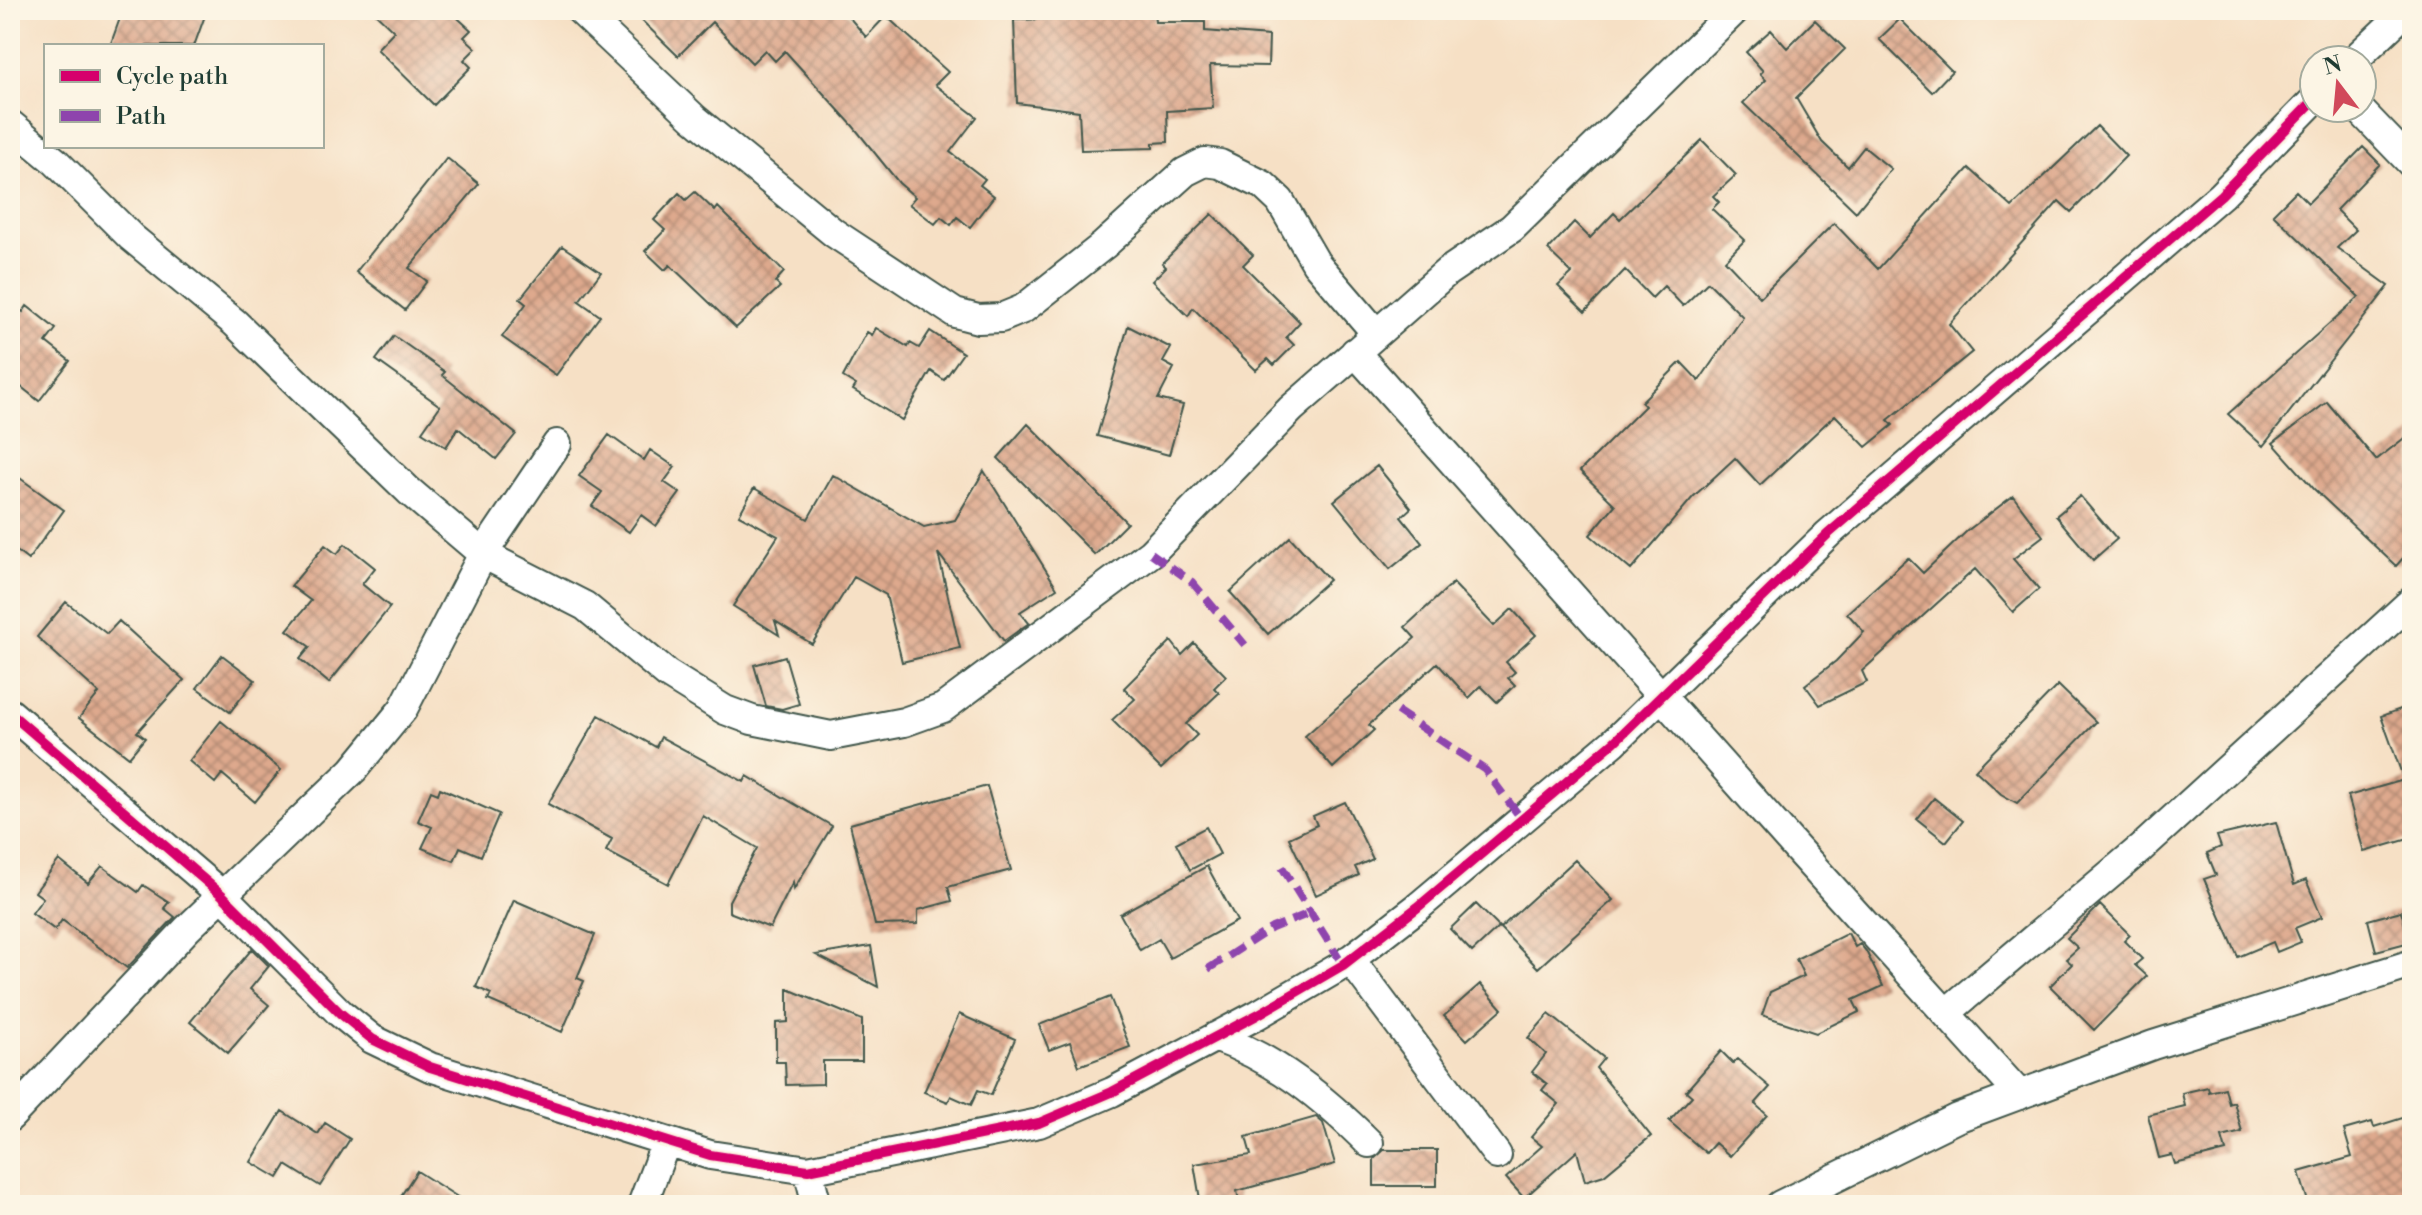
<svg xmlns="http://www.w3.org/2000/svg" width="2422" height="1215" viewBox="0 0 2422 1215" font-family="'Libre Bodoni',serif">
	<defs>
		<pattern id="building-cross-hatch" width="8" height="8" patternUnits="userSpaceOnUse" patternTransform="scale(2)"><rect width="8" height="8" fill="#dea98d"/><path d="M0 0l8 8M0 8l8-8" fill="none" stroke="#b38b74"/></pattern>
	</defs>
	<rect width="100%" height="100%" fill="#fcf5e5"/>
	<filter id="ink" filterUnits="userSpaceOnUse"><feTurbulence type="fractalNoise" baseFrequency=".0125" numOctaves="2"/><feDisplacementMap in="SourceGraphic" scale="16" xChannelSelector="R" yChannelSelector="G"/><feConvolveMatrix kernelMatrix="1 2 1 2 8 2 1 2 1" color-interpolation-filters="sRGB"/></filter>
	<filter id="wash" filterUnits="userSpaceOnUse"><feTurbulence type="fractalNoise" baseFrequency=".006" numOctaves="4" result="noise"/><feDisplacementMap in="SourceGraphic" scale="32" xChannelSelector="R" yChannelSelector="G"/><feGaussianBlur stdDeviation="1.8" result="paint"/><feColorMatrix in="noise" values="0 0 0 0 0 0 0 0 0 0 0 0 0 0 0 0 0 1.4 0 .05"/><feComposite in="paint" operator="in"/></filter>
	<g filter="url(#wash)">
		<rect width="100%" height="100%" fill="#f6e0c5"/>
		<g id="blocks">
			<path fill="url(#building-cross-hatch)" d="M 123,10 L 207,10 L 194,46 L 110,46 Z
				M 372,10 L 449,10 L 471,30 L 464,37 L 476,48 L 464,60 L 471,67 L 434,105 L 377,49 L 394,31 Z
				M 631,10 L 843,10 L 866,37 L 886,16 L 948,72 L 935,85 L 977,117 L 950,152 L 985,179 L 980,185 L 994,196 L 970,227 L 957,217 L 951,225 L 941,217 L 935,224 L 909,204 L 915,197 L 899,183 L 853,126 L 785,51 L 775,61 L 765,50 L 752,63 L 712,22 L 678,56 Z
				M 1046,10 L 1154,10 L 1155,22 L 1205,22 L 1205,31 L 1269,36 L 1268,66 L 1210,65 L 1213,108 L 1167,111 L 1168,142 L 1153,143 L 1153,148 L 1081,150 L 1079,111 L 1017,103 L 1014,20 L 1046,19 Z
				M 1900,19 L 1952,71 L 1932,92 L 1879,39 Z
				M 1815,20 L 1845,49 L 1796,98 L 1822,142 L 1848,167 L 1864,147 L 1891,169 L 1856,212 L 1743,103 L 1766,80 L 1760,74 L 1763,71 L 1746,52 L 1771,30 L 1787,48 Z
				M 2097,126 L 2126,156 L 2071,212 L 2059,201 L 1949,324 L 1972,352 L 1888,420 L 1893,425 L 1866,447 L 1835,415 L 1760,485 L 1735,458 L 1693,497 L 1631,570 L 1590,535 L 1615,505 L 1580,471 L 1645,406 L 1641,402 L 1681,362 L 1699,381 L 1743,317 L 1708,282 L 1683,306 L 1664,286 L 1652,298 L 1625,270 L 1585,312 L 1558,286 L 1572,273 L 1548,250 L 1574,222 L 1590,238 L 1614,213 L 1620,219 L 1702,140 L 1736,175 L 1713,196 L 1719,202 L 1712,209 L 1745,240 L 1725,260 L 1760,297 L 1834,223 L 1878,269 L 1969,168 L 2012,207 Z
				M 2363,147 L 2380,164 L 2336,210 L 2356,230 L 2337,248 L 2389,286 L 2263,446 L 2228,414 L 2359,297 L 2273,214 L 2296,191 L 2308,203 Z
				M 447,158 L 479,184 L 409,268 L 427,281 L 405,310 L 356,272 Z
				M 695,192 L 715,211 L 718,207 L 784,272 L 775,282 L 780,287 L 736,328 L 670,265 L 665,270 L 645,251 L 665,230 L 654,220 L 679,193 L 686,200 Z
				M 1212,214 L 1253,255 L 1243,265 L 1300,322 L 1286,337 L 1294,345 L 1274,365 L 1268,359 L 1256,370 L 1193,308 L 1188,316 L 1152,281 L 1166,267 L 1162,263 Z
				M 562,246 L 601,272 L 579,301 L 600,316 L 556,375 L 502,337 L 526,304 L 520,299 Z
				M 10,302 L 23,312 L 27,306 L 56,329 L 46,342 L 70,361 L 39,401 L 10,378 Z
				M 1128,326 L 1171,348 L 1163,362 L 1174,368 L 1158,399 L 1183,405 L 1169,455 L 1097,436 Z
				M 876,328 L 908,347 L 910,343 L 919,348 L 930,331 L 963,353 L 944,380 L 931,371 L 902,420 L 853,390 L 856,385 L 843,377 L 867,332 L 872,335 Z
				M 394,336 L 445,372 L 442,375 L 516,434 L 496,459 L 458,428 L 446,447 L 422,432 L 440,406 L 376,360 Z
				M 2327,402 L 2376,460 L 2412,432 L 2412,548 L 2396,566 L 2314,489 L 2273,443 Z
				M 1028,424 L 1127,523 L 1095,555 L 998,458 Z
				M 609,435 L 644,460 L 650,450 L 675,467 L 664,482 L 680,493 L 656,526 L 641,515 L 629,532 L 592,506 L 602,492 L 579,476 Z
				M 1377,466 L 1411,508 L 1401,517 L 1422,543 L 1390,569 L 1334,501 Z
				M 10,471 L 64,510 L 28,560 L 10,546 Z
				M 984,471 L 1057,588 L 1020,612 L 1029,623 L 1004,641 L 938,553 L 960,648 L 902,662 L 886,595 L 854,577 L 812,644 L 775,621 L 779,635 L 733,606 L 778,536 L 739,515 L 754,488 L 808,519 L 833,475 L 924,527 L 955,520 Z
				M 2013,496 L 2043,536 L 2013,559 L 2039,589 L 2013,612 L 1975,569 L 1862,671 L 1867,682 L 1820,705 L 1805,685 L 1836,661 L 1864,632 L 1847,613 L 1908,558 L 1923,573 L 1967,531 Z
				M 2080,496 L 2117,539 L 2093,560 L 2056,516 Z
				M 1290,537 L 1329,580 L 1268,634 L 1230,592 Z
				M 345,544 L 375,568 L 362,584 L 390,607 L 329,683 L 300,659 L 310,647 L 287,630 L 311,601 L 291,586 L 325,545 L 337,554 Z
				M 1453,583 L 1494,626 L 1512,609 L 1536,635 L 1506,662 L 1515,672 L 1508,678 L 1515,685 L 1497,702 L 1481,686 L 1469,698 L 1437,663 L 1369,725 L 1374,730 L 1333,768 L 1305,736 L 1415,638 L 1405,627 Z
				M 66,602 L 107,634 L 119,621 L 184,680 L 137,732 L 145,738 L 129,757 L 79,718 L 99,693 L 37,637 Z
				M 1171,641 L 1182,655 L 1194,643 L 1226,676 L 1214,688 L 1219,693 L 1186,724 L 1197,735 L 1161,769 L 1112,720 L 1135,699 L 1124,688 Z
				M 222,655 L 255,680 L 230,712 L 197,688 Z
				M 785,656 L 799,704 L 782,709 L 766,706 L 754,665 Z
				M 2058,685 L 2096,722 L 2017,803 L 2001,794 L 1975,770 Z
				M 2412,705 L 2412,838 L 2364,852 L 2348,796 L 2404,780 L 2381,716 Z
				M 599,715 L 656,747 L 661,737 L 744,782 L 747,776 L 832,826 L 794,889 L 793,882 L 770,928 L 729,912 L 729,901 L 757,848 L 703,816 L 668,884 L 606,851 L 612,839 L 548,804 Z
				M 221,721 L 281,770 L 255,802 L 222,774 L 215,783 L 189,761 Z
				M 987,786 L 1011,870 L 948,887 L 952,901 L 918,910 L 918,924 L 875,925 L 850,824 Z
				M 440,788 L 499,814 L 481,856 L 460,847 L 454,861 L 422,848 L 432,827 L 418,821 L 431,791 L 438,794 Z
				M 1934,798 L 1963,821 L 1946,842 L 1917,819 Z
				M 1345,802 L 1373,859 L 1355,867 L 1359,875 L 1316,895 L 1289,838 L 1317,825 L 1313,816 Z
				M 2276,822 L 2294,885 L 2306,880 L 2322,917 L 2295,928 L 2301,942 L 2277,952 L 2273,942 L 2238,957 L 2204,879 L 2216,875 L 2207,853 L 2221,847 L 2217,836 Z
				M 1206,827 L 1220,854 L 1190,870 L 1176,843 Z
				M 59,860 L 88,883 L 102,866 L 138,892 L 143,885 L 169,902 L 164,908 L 175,917 L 127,968 L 62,920 L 55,930 L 32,913 L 43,898 L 35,892 Z
				M 1575,860 L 1613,900 L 1538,968 L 1500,928 Z
				M 1207,866 L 1237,921 L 1170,958 L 1159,939 L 1140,950 L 1120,914 Z
				M 514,900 L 595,935 L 577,978 L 584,981 L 562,1032 L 488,1000 L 491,994 L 476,987 Z
				M 1476,904 L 1499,927 L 1472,952 L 1450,929 Z
				M 2100,905 L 2130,935 L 2124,941 L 2142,959 L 2135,965 L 2147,976 L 2094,1030 L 2050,986 L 2072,964 L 2066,959 L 2078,948 L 2067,938 Z
				M 2401,911 L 2410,942 L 2376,951 L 2368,920 Z
				M 1848,933 L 1855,947 L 1860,944 L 1866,951 L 1883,986 L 1853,1000 L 1859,1012 L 1816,1033 L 1762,1015 L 1770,992 L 1804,976 L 1796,959 Z
				M 871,946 L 878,987 L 816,955 Z
				M 252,949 L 269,966 L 250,989 L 269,1005 L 228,1053 L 190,1022 Z
				M 1480,984 L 1502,1009 L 1467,1040 L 1444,1016 Z
				M 788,989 L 862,1020 L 862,1061 L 823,1061 L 823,1084 L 786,1085 L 785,1062 L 776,1062 L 776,1023 L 788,1022 Z
				M 1110,997 L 1130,1047 L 1079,1066 L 1070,1042 L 1049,1050 L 1039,1025 Z
				M 959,1014 L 1015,1039 L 991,1095 L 978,1090 L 971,1105 L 951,1096 L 948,1102 L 924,1092 Z
				M 1549,1014 L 1604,1058 L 1596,1068 L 1651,1136 L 1604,1175 L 1585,1181 L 1577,1151 L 1524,1198 L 1506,1178 L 1542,1146 L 1531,1137 L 1559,1104 L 1542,1090 L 1547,1084 L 1532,1072 L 1546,1054 L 1528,1038 Z
				M 1721,1051 L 1733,1063 L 1737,1059 L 1770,1087 L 1755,1104 L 1767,1115 L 1730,1156 L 1715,1143 L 1706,1153 L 1669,1121 L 1692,1096 L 1686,1091 Z
				M 2208,1087 L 2209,1092 L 2225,1088 L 2229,1104 L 2234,1102 L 2242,1132 L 2222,1137 L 2226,1151 L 2175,1164 L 2172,1155 L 2159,1158 L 2148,1115 L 2185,1106 L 2182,1093 Z
				M 282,1111 L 318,1134 L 325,1123 L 350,1139 L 320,1186 L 286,1165 L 278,1178 L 251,1162 Z
				M 2412,1115 L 2412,1196 L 2382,1205 L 2309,1205 L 2299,1172 L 2352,1157 L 2344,1130 L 2372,1122 L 2374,1127 Z
				M 1316,1117 L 1323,1123 L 1335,1164 L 1237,1191 L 1240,1205 L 1201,1205 L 1194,1164 L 1251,1155 L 1246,1137 Z
				M 1384,1150 L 1437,1150 L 1437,1186 L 1374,1186 L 1374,1159 Z
				M 417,1171 L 470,1205 L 395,1205 Z"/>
		</g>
	</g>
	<g filter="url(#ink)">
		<use href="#blocks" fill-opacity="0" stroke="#3f554a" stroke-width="2"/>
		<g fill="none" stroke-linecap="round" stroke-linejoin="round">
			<g stroke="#3f554a" stroke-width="32">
				<path id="street" d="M 580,10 L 694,118 L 834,233 L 955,313 L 978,319 L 1001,318 L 1023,309 L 1104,245 L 1185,172 L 1205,162 L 1220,164 L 1263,185 L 1280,201 L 1316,263 L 1376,333
					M 2354,60 L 2407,10
					M 2358,108 L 2412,164
					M 10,124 L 56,162 L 131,237 L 235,323 L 409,491 L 483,554 L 585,606 L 667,674 L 725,710 L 752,720 L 831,736 L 904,722 L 943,708 L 1151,553 L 1291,409 L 1447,272 L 1512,228 L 1735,10
					M 1355,352 L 1797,849 L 2020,1095
					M 10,713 L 222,895 L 340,1013 L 372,1039 L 430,1067 L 710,1155 L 808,1170 L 1039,1123 L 1112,1092 L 1257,1015 L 1343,965 L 1418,907 L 1614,742 L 1828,534 L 2221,195 L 2314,100
					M 1350,959 L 1497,1155
					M 1946,1013 L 2140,849 L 2412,601
					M 1215,1037 C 1276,1059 1324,1098 1369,1143
					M 10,1117 L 187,929 L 353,770 L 403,709 L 483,554 L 557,444
					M 808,1170 L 817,1205
					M 642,1205 L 666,1142
					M 1780,1205 L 1957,1118 L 2153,1045 L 2412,964"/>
			</g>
			<use href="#street" stroke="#fff" stroke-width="28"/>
			<path stroke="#8e44ad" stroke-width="8" stroke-dasharray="16 8" stroke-linecap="butt" d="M 1151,553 L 1192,582 L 1245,645
				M 1397,711 L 1485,770 L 1523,821
				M 1282,867 L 1343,965
				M 1208,969 L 1272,928 L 1310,913"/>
			<g stroke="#fcf5e5" stroke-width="15">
				<path id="cycleway" d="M 10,713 L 222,895 L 340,1013 L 372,1039 L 430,1067 L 710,1155 L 808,1170 L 1039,1123 L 1112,1092 L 1257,1015 L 1343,965 L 1418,907 L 1614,742 L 1828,534 L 2221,195 L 2314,100"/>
			</g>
			<use href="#cycleway" stroke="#d6006c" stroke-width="10"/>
		</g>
	</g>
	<rect width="2422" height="1215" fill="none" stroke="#fcf5e5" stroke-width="40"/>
	<rect x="44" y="44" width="280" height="104" fill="#fcf5e5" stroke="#a4ab9e" stroke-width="2"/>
	<rect x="60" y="70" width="40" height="12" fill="#d6006c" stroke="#a4ab9e" stroke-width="2"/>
	<text x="116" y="84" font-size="24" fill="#1f3d34">Cycle path</text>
	<rect x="60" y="110" width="40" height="12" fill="#8e44ad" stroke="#a4ab9e" stroke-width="2"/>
	<text x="116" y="124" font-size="24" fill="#1f3d34">Path</text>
	<g transform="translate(2338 84) rotate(344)"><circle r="38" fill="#fcf5e5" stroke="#a4ab9e" stroke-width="2"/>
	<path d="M0-6L14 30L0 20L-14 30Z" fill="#d1495b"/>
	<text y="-12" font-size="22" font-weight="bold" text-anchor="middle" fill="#1f3d34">N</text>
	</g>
</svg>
